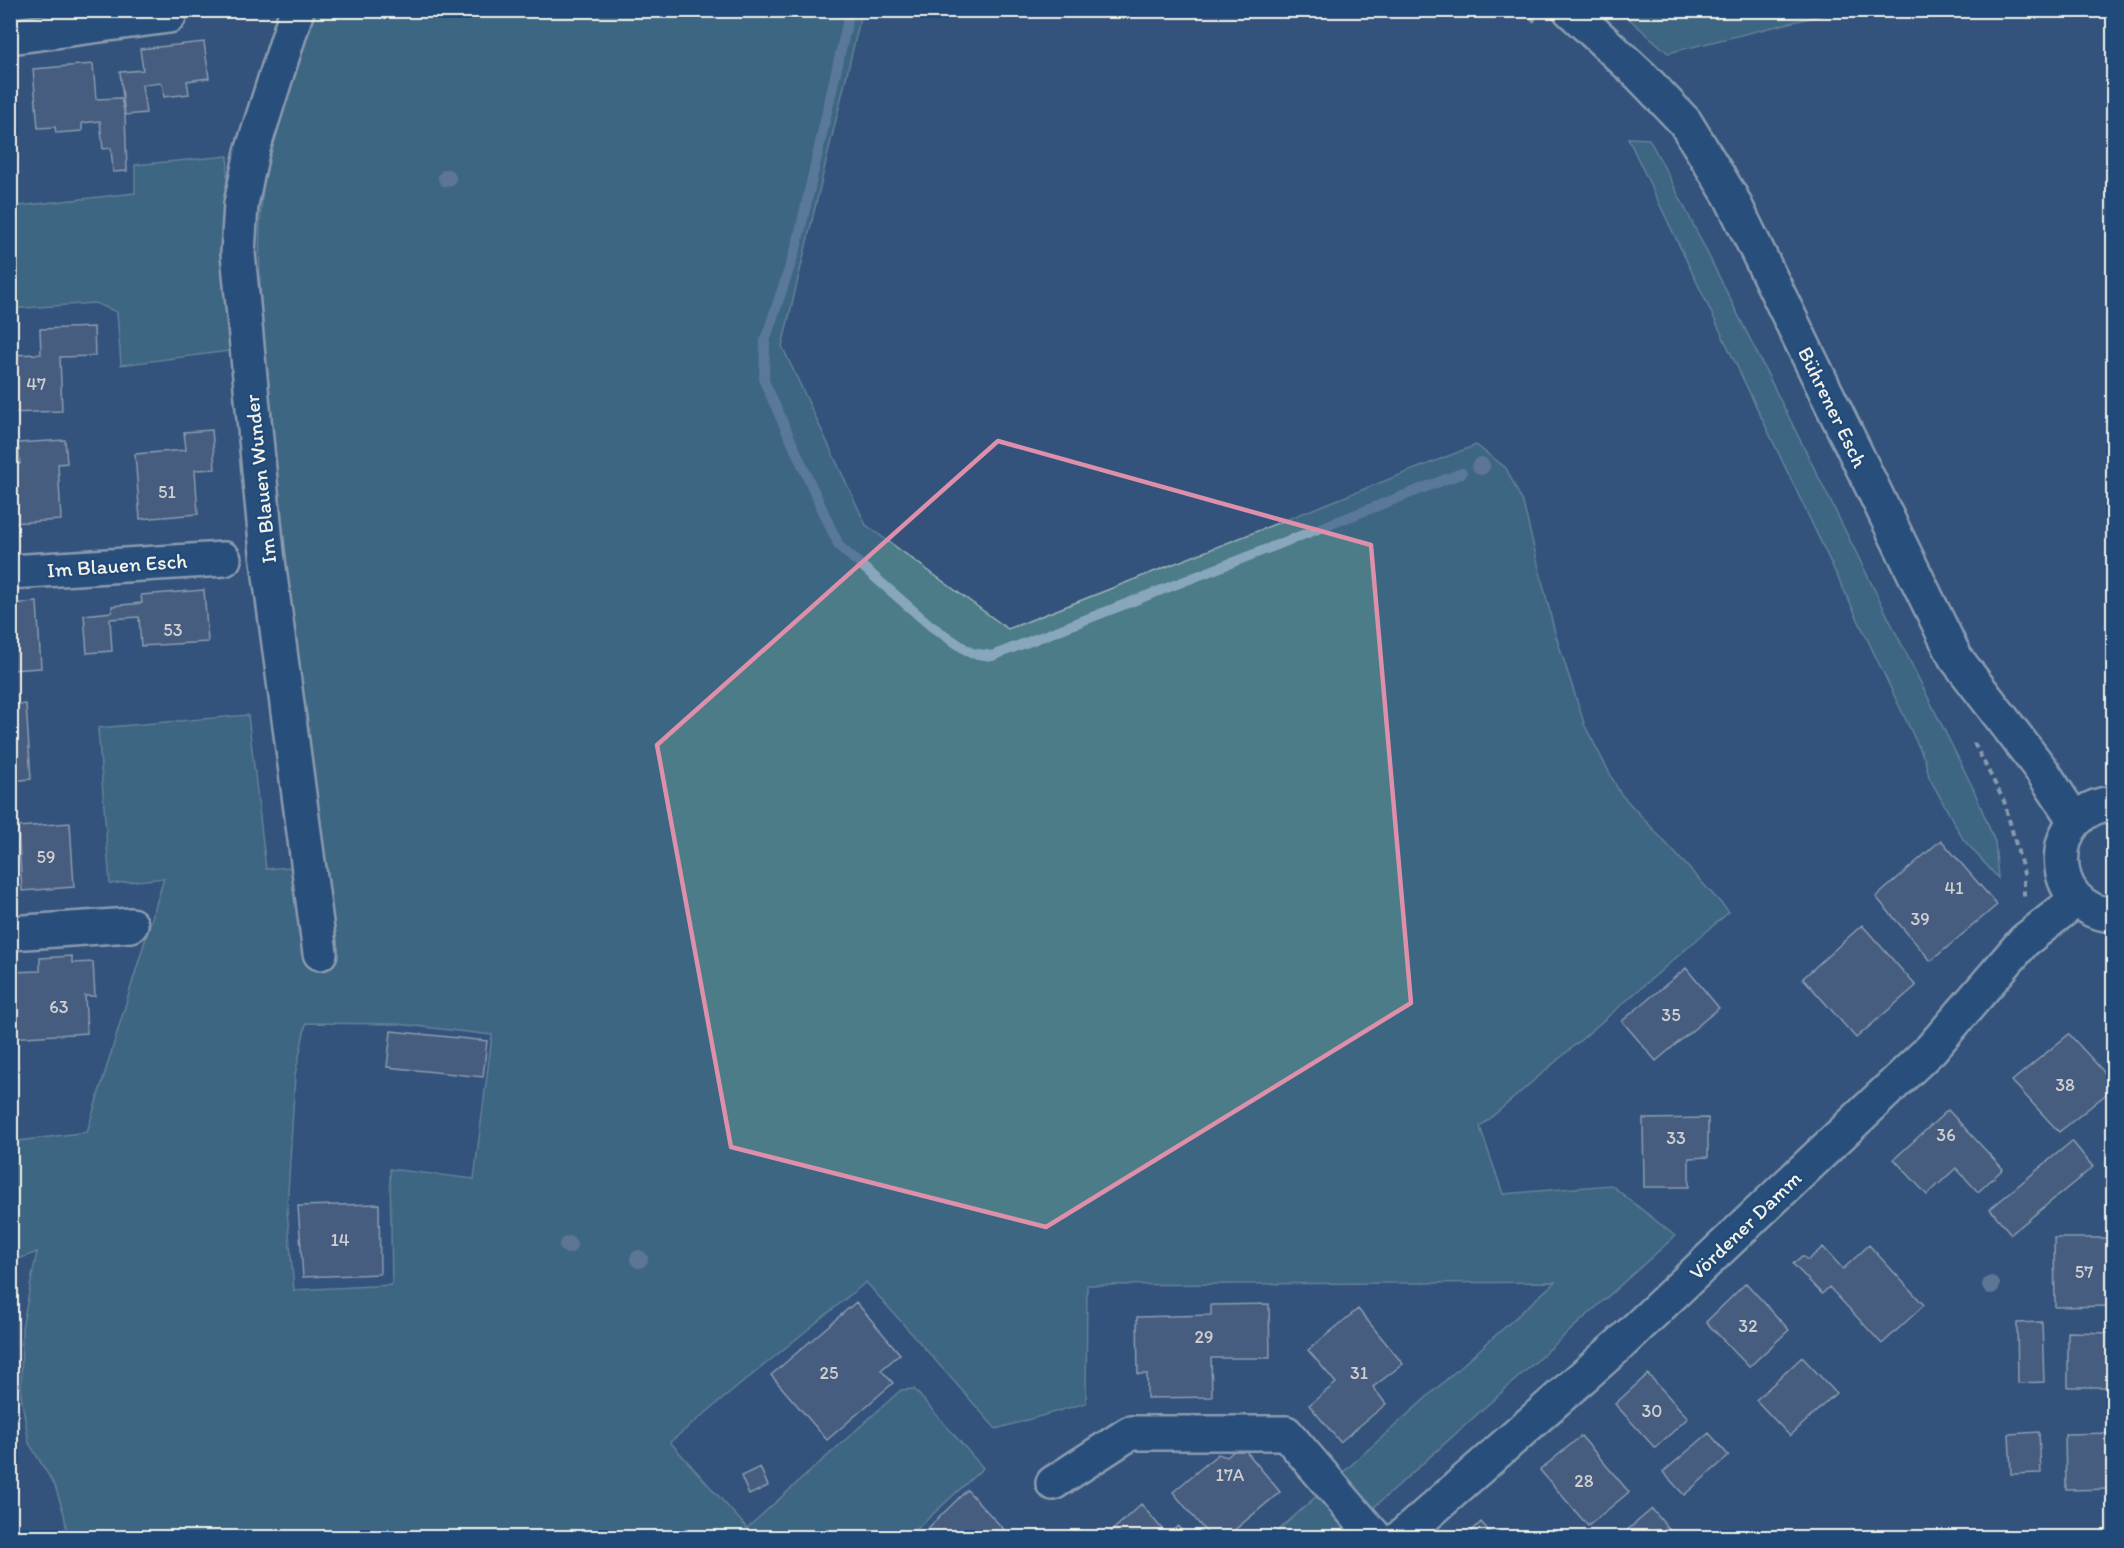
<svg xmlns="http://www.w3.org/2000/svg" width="2124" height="1548" viewBox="0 0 2124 1548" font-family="Itim,sans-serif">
	<rect width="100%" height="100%" fill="#33537d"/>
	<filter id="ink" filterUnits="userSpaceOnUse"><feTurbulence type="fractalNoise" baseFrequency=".0167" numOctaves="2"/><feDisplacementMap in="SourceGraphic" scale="12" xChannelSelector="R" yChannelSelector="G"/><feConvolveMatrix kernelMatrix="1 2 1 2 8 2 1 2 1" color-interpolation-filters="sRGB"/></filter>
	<g filter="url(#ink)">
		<path fill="#4b7c88" stroke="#a0b6b8" stroke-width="1.5" fill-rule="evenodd" d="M 314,11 L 862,11 L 782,346 L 866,525 L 1008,629 L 1476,445 L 1506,468 L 1523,503 L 1555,633 L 1585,726 L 1620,793 L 1729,912 L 1480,1127 L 1503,1194 L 1611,1185 L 1675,1236 L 1341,1537 L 1271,1537 L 1555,1282 L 1087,1285 L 1086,1403 L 996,1429 L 866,1282 L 670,1442 L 747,1528 L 901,1390 L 914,1389 L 983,1468 L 908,1537 L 68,1538 L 64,1514 L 55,1486 L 29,1443 L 21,1396 L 22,1328 L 37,1252 L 11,1262 L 11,1142 L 87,1132 L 164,878 L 110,884 L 98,728 L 248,715 L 266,869 L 291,867 L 296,902 L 328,896 C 307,744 288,591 274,437 C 266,352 252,266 264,180 C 272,122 296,66 314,11 ZM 306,1023 L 398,1024 L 492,1035 L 474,1179 L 390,1169 L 392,1285 L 294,1290 L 287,1210 L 295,1075 Z
			M 1620,11 L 1838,11 L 1668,53 Z
			M 1628,138 L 1649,139 L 1672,182 L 1973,788 L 1995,842 L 1998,878 L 1963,839 L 1929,777 L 1925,760 Z
			M 228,156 L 225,224 L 236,350 L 121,365 L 117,312 L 95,303 L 11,309 L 10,207 L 135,193 L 135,165 Z"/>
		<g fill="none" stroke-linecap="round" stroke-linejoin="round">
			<path stroke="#89a7bc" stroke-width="10" d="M 850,10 L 797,245 L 765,341 L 764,381 L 839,546 L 931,626 L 971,653 L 992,656 L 1462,473"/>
		</g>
		<path fill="#616984" stroke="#f4f1e8" stroke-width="1.5" d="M 204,42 L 209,78 L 187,81 L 189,94 L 164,97 L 162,83 L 142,85 L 146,113 L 125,115 L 120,72 L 143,70 L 140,49 Z
			M 93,64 L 96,99 L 121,98 L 125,115 L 127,171 L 113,172 L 111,148 L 103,149 L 100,121 L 82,123 L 82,131 L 56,133 L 55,127 L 38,128 L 33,69 Z
			M 10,85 L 14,126 L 10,127 Z
			M 94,327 L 95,356 L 60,357 L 62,411 L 10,413 L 10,355 L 41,354 L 40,329 Z
			M 212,430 L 215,469 L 195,470 L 198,514 L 140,519 L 135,454 L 186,450 L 184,432 Z
			M 65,440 L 67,463 L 58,464 L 61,520 L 10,523 L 10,465 L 20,464 L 18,443 Z
			M 204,590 L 208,642 L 141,646 L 139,617 L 110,619 L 112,651 L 87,653 L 84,615 L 112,612 L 112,606 L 142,603 L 141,595 Z
			M 37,602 L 41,668 L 10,670 L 10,604 Z
			M 26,704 L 31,779 L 10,781 L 10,705 Z
			M 70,823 L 74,887 L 22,891 L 18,827 Z
			M 1941,840 L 1997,905 L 1931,961 L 1876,897 Z
			M 1862,925 L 1916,986 L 1856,1038 L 1803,978 Z
			M 72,956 L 72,963 L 93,962 L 95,996 L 85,996 L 87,1033 L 10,1038 L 10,972 L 40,971 L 40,958 Z
			M 1686,968 L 1719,1008 L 1656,1061 L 1622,1021 Z
			M 391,1031 L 487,1041 L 483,1077 L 387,1067 Z
			M 2069,1034 L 2114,1083 L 2114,1088 L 2059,1132 L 2012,1081 Z
			M 1948,1110 L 2003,1169 L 1978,1192 L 1956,1168 L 1927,1195 L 1894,1159 Z
			M 1708,1118 L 1708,1157 L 1689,1158 L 1689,1187 L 1644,1187 L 1643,1119 Z
			M 2072,1141 L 2093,1167 L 2011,1234 L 1990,1209 Z
			M 379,1204 L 380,1274 L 303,1277 L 298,1206 Z
			M 2054,1238 L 2114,1238 L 2114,1306 L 2055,1307 Z
			M 1869,1245 L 1924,1305 L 1882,1344 L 1829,1287 L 1822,1294 L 1793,1264 L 1802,1256 L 1808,1260 L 1823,1247 L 1843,1269 Z
			M 1746,1283 L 1789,1330 L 1749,1367 L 1706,1322 Z
			M 856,1302 L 900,1354 L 881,1370 L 893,1383 L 827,1440 L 771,1375 Z
			M 1269,1304 L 1270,1358 L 1211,1358 L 1212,1397 L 1147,1398 L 1147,1374 L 1138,1374 L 1137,1317 L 1211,1315 L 1211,1305 Z
			M 1358,1309 L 1403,1364 L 1373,1387 L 1386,1404 L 1340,1442 L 1309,1405 L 1336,1383 L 1308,1350 Z
			M 2042,1322 L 2044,1382 L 2018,1383 L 2017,1323 Z
			M 2068,1332 L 2114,1333 L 2114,1387 L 2068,1387 Z
			M 1802,1357 L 1836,1393 L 1790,1436 L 1756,1400 Z
			M 1648,1374 L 1688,1418 L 1655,1448 L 1615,1404 Z
			M 2039,1432 L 2041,1473 L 2011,1474 L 2009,1434 Z
			M 1709,1433 L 1729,1456 L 1684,1495 L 1663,1472 Z
			M 2114,1433 L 2114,1489 L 2066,1490 L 2065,1434 Z
			M 1581,1436 L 1629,1492 L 1588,1526 L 1540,1470 Z
			M 1241,1445 L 1280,1492 L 1225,1538 L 1211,1538 L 1173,1492 L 1218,1454 L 1227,1457 Z
			M 760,1467 L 768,1486 L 749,1495 L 741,1476 Z
			M 967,1490 L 1012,1538 L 918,1538 Z
			M 1141,1504 L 1167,1535 L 1178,1526 L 1187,1538 L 1104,1538 Z
			M 1652,1509 L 1674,1535 L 1670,1538 L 1618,1538 Z
			M 1481,1522 L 1495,1538 L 1464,1538 Z"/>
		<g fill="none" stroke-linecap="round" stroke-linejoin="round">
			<g stroke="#f4f1e8" stroke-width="38">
				<path id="street" d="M 297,10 L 252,152 L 241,204 L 238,253 L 267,553 L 320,953
					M 1570,10 L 1641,76 L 1685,122 L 1731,197 L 1955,657 L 2043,772 L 2075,821
					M 10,37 L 169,16
					M 10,572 L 224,559
					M 2114,803 C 2044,808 2044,911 2114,915
					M 10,933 L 131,925
					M 1053,1483 L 1130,1433 L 1286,1433 L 1376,1538
					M 1400,1538 L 1620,1344 L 1931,1049 L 2024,941 L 2077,899"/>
			</g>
			<path stroke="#f4f1e8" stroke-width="4" stroke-dasharray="6 4.5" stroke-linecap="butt" d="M 1523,10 L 1536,22
				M 1974,743 L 2004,801 L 2024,874 L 2024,897"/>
			<use href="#street" stroke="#1f4a7a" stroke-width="33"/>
		</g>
		<g fill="#8fa0b0">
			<circle cx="447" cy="178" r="9"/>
			<circle cx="1481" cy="466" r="9"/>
			<circle cx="568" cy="1245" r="9"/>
			<circle cx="639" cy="1259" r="9"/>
			<circle cx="1991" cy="1285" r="9"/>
		</g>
	</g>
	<path d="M0 0H2124V1548H0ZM 998,441 L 1371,545 L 1411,1003 L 1046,1227 L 731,1147 L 657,745 Z" fill="#33537d" fill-opacity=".55" fill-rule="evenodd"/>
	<path fill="none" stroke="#de8fa9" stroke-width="4.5" stroke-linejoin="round" d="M 998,441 L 1371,545 L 1411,1003 L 1046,1227 L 731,1147 L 657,745 Z"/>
	<g text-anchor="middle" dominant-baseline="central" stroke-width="4.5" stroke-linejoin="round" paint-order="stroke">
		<g font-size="18" fill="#cfcfcf">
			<text x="36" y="384">47</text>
			<text x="167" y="492">51</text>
			<text x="173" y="630">53</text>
			<text x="46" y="857">59</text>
			<text x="1954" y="888">41</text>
			<text x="1920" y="919">39</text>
			<text x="59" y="1007">63</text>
			<text x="1671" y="1015">35</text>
			<text x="2065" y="1085">38</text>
			<text x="1946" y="1135">36</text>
			<text x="1676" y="1138">33</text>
			<text x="340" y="1240">14</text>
			<text x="2084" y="1272">57</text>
			<text x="1748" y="1326">32</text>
			<text x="1204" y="1337">29</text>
			<text x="829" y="1373">25</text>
			<text x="1359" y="1373">31</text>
			<text x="1652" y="1411">30</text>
			<text x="1230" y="1475">17A</text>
			<text x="1584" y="1481">28</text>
		</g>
		<g font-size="21" fill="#f4f1e8" stroke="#1f4a7a">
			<text transform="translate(1833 407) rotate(64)">Bührener Esch</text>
			<text transform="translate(260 479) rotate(-96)">Im Blauen Wunder</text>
			<text transform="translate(117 565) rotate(-4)">Im Blauen Esch</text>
			<text transform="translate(1745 1225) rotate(-44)">Vördener Damm</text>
		</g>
	</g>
	<rect width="2124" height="1548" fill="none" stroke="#1f4a7a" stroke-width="36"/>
	<rect x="18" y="18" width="2088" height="1512" fill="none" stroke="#f4f1e8" stroke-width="2" filter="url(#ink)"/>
</svg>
